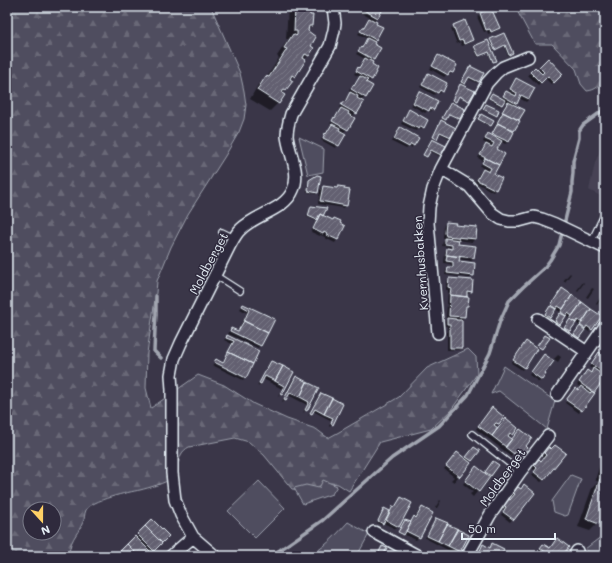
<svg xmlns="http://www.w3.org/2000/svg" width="612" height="563" viewBox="0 0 612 563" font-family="Mali,sans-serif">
	<defs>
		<pattern id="forest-firs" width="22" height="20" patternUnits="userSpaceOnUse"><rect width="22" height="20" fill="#504e5f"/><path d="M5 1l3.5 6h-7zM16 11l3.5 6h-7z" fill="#696877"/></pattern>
		<pattern id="building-hatch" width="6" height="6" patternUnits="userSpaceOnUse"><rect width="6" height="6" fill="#636171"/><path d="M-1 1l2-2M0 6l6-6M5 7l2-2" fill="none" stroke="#797886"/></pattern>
	</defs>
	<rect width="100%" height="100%" fill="#3a3648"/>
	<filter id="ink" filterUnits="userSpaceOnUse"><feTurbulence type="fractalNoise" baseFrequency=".025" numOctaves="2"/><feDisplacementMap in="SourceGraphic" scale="8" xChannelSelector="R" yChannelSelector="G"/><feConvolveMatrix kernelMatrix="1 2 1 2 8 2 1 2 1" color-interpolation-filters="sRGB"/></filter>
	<g filter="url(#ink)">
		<path fill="#464354" d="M 605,142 L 605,198 L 589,190 L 595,163 L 601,148 Z"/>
		<path fill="url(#forest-firs)" stroke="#9ca0ac" fill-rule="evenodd" d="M 7,7 L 211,7 L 240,73 L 244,91 L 246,105 L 244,119 L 239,132 L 225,156 L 188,214 L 171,247 L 157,281 L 156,293 L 147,353 L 146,388 L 151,408 L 198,375 L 224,385 L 254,404 L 287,419 L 316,429 L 328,438 L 339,432 L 399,397 L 427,368 L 468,349 L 476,357 L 477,374 L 451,410 L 431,429 L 380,442 L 349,491 L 338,484 L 331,483 L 305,490 L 292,489 L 264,455 L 249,442 L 235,438 L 189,447 C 174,455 182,470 172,478 C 166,483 148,488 140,490 C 129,492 91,500 86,510 C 84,514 85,519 83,522 C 80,530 74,536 71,544 C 70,548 69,552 68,556 L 7,556 ZM 30,509 L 54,509 L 54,533 L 30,533 Z
			M 515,7 L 605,7 L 605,79 C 599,86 596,90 587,91 L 581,84 L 576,69 L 552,44 L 535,44 Z"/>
		<path fill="#504e5f" stroke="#9ca0ac" d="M 299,137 L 324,149 L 323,172 L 308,175 Z
			M 504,366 L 555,401 L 547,429 L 499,391 L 491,394 Z
			M 571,475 L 581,479 L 568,515 L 565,516 L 554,512 L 552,501 Z
			M 323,480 L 337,486 L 332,494 L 303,504 L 294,488 L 306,485 L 319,488 Z
			M 259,481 L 285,508 L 255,538 L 228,511 Z
			M 348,522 L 369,534 L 357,556 L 307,556 C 323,550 336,535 348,522 Z
			M 602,536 L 605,537 L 605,556 L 594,556 L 585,549 Z"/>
		<path fill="#0007" d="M 286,7 L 313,7 L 313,10 L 309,14 L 312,26 L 307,30 L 309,46 L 313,48 L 308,56 L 304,60 L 294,76 L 290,80 L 286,90 L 282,94 L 278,103 L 270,111 L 250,99 L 258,85 L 267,77 L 279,58 L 277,56 L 285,44 L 289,39 L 286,39 L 288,7 Z
			M 358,7 L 379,7 L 382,10 L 377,18 L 374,21 L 375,39 L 373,42 L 373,59 L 370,62 L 371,79 L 367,83 L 365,97 L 361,101 L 356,113 L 352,117 L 353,118 L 347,129 L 343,133 L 344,134 L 338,146 L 335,148 L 321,140 L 332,125 L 330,124 L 341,109 L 339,108 L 350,93 L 349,92 L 350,89 L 360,77 L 354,74 L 365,59 L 356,54 L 368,39 L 358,34 L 370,18 L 356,10 Z
			M 491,10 L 499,28 L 496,31 L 488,34 L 487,31 L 484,32 L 477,17 L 480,14 Z
			M 454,26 L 472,40 L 469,43 L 462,46 L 460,42 L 457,44 L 451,29 Z
			M 504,34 L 512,53 L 508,56 L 504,46 L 494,50 L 490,41 Z
			M 488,41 L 495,61 L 492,62 L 488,52 L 478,57 L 474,48 Z
			M 438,56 L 452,73 L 449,75 L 447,74 L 444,77 L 430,69 L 436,59 Z
			M 548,60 L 562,74 L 551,84 L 545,78 L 538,85 L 528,75 L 535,69 L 537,71 Z
			M 469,68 L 483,74 L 477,83 L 467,78 L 462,86 L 469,100 L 468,101 L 458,96 L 452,104 L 459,118 L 458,119 L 448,114 L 444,121 L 442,120 L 450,104 L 452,102 L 452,101 L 460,86 L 462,84 L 461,83 Z
			M 428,74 L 442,91 L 439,94 L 437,92 L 434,95 L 420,87 L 426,77 Z
			M 516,80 L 534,89 L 529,99 L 526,102 L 519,98 L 514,106 L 523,110 L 508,142 L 505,144 L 500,141 L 496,150 L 504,154 L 493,174 L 495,189 L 493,192 L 475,182 L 480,172 L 484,169 L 480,166 L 483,161 L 478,158 L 483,148 L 487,144 L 483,142 L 485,137 L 488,135 L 491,136 L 505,105 L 508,103 L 504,101 L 500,106 L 489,99 L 491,95 L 501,99 L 506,92 L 508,93 L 513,82 Z
			M 419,92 L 433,109 L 430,112 L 428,110 L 425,113 L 411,105 L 416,95 Z
			M 485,106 L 496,115 L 495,116 L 483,110 Z
			M 409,111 L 423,127 L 421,130 L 418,128 L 416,131 L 401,124 L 407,113 Z
			M 481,115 L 491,125 L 489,126 L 478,120 Z
			M 441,123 L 454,128 L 449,138 L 439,133 L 433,140 L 445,146 L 439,156 L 430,151 L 425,157 L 423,156 L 431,141 L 434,138 L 433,138 Z
			M 400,129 L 414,145 L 411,148 L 409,147 L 406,149 L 392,142 L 397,131 Z
			M 605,167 L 605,186 L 600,185 L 601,171 Z
			M 310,181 L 317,192 L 316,194 L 307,192 L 309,182 Z
			M 323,187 L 336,189 L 338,187 L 346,205 L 344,208 L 318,204 L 320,190 Z
			M 605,189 L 605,199 L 603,199 Z
			M 311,208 L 332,221 L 344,226 L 337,240 L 335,243 L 325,238 L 325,237 L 320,235 L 320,236 L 311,232 L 316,221 L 307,217 Z
			M 447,223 L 454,226 L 475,239 L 472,242 L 457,240 L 457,245 L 474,258 L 471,261 L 458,259 L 458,262 L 473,275 L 470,278 L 445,275 L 446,270 L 449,268 L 451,268 L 451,264 L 444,263 L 445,252 L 447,250 L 450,250 L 450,247 L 442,246 L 443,242 L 446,239 L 443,239 L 443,236 L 444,225 Z
			M 570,273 L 571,274 L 565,282 L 563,281 Z
			M 449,279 L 471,291 L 468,294 L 466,294 L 467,306 L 465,308 L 464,317 L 461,320 L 461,348 L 458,350 L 447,350 L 447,326 L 445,326 L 445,321 L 448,318 L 446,318 L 448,290 L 446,290 L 446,282 Z
			M 583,282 L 584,283 L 578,291 L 577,290 Z
			M 592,288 L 594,289 L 588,298 L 586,297 Z
			M 563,290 L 600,316 L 589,332 L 585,329 L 578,339 L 573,336 L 580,326 L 575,322 L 568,332 L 564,329 L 570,319 L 565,315 L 558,325 L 554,322 L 561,312 L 555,309 L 548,318 L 544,316 Z
			M 602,295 L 603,296 L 597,305 L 596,304 Z
			M 243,305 L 273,320 L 260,345 L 258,348 L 228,334 L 231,329 L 237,332 L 247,313 L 240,309 Z
			M 228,336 L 258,351 L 245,377 L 243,380 L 212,365 L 216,361 L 222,364 L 232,344 L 224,340 Z
			M 526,343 L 536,349 L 522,370 L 511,363 Z
			M 605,344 L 605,351 L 602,349 Z
			M 605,353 L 605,376 L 579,413 L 565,403 L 572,392 L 578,391 L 581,388 L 577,385 L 584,374 L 590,374 L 594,370 L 589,367 L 597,356 L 602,356 Z
			M 544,355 L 543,374 L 542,379 L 539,382 L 529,375 Z
			M 558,355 L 561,357 L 558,362 L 554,359 Z
			M 271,362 L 292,373 L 281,394 L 278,397 L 282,389 L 263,379 L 261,384 L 257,386 L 269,364 Z
			M 296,378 L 317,389 L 306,410 L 303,413 L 307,405 L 288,395 L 285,400 L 282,402 L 293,380 Z
			M 321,394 L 342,405 L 332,424 L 330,427 L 329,426 L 332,421 L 313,411 L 308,416 L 318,397 Z
			M 489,411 L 503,417 L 495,427 L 498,429 L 517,428 L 509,437 L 525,446 L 521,455 L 519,458 L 513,453 L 511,456 L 476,429 Z
			M 474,448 L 471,460 L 454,482 L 451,480 L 454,477 L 444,469 L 457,453 L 465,460 Z
			M 549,448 L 544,480 L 541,482 L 532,475 L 535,471 L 532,468 L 536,463 L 541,462 L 544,458 L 542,456 Z
			M 605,450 L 605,476 L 601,480 L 600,494 L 605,496 L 605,509 L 603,515 L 600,518 L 598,523 L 590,531 L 578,527 L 592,488 L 598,482 L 595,480 Z
			M 492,464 L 490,475 L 473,497 L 470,494 L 473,492 L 463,484 L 473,470 L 484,474 Z
			M 520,490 L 534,493 L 510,522 L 501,515 L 504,510 L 502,508 L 506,503 L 510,501 L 513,497 L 511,496 L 515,491 Z
			M 401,498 L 411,503 L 398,527 L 396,529 L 383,523 L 381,525 L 377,523 L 384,511 L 389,512 L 393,507 L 394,508 L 398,501 Z
			M 440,500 L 441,501 L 437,508 L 435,508 Z
			M 422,508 L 419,537 L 416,540 L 403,534 L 402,535 L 398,533 L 404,522 L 410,523 L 414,518 L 415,518 L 419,511 Z
			M 436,520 L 468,536 L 459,552 L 457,555 L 425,538 L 434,522 Z
			M 152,521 L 167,536 L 148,556 L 120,556 L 118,554 Z
			M 492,544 L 499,556 L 477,556 L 481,548 L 483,546 L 489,548 Z
			M 541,548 L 562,556 L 544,556 L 538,551 Z"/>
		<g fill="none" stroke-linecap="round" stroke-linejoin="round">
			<path stroke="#a2a6b1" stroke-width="3.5" d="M 156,296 L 156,315 L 155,329 L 154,351 L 161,358
				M 277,552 L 323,520 L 392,458 L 439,426 L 468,395 L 490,353 L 500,321 L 509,301 L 523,287 L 544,268 L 550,260 L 559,245 L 572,192 L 572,182 L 573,173 L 573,161 L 579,138 L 579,131 L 583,125 L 605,109"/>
		</g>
		<path fill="url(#building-hatch)" stroke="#e8f1f8" d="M 295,7 L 314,7 L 314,10 L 310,10 L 310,15 L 313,15 L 312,26 L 309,26 L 308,31 L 316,37 L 311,46 L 314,48 L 309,56 L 305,54 L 303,58 L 306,60 L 295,77 L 292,75 L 290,79 L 293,81 L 286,90 L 284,89 L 282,93 L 285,95 L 279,104 L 257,90 L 266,76 L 269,77 L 287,49 L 284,48 L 293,34 L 296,36 L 297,35 L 297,31 L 294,31 Z
			M 358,7 L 379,7 L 383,9 L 378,18 Z
			M 491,8 L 500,28 L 491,32 L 490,29 L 486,30 L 480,13 Z
			M 369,18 L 377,22 L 376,24 L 383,27 L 376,40 L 360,31 L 363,27 L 364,27 Z
			M 465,20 L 473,40 L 464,44 L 463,40 L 459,41 L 453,25 Z
			M 504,33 L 513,53 L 509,55 L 505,45 L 495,50 L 490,39 Z
			M 367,38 L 375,42 L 374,44 L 381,48 L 374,60 L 358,51 L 361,47 L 362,48 Z
			M 488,40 L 497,61 L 493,62 L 489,52 L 479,56 L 474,46 Z
			M 438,55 L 457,65 L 453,73 L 450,72 L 448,75 L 432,66 Z
			M 365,58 L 373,62 L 372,64 L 378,68 L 372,80 L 356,71 L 358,67 L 359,68 Z
			M 548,58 L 563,74 L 554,83 L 548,76 L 541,83 L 530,72 L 535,67 L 542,74 L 544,72 L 539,67 Z
			M 470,66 L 484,73 L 479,82 L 469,77 L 465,84 L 461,82 Z
			M 428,73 L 447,83 L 443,92 L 440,90 L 438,93 L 422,85 Z
			M 360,76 L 368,80 L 366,82 L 373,86 L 366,98 L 351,89 L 353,85 L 354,86 Z
			M 516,78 L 535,88 L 529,99 L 521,95 L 517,104 L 503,96 L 506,91 L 516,96 L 517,93 L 510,89 Z
			M 460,84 L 475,91 L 469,101 L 459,96 L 456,102 L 452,100 Z
			M 419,91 L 438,101 L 434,110 L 430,108 L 429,111 L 413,103 Z
			M 350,92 L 358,96 L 357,98 L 364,102 L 357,114 L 341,105 L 344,101 L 345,102 Z
			M 492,93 L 505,100 L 502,105 L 489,98 Z
			M 451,102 L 465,109 L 460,119 L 449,114 L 446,120 L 442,118 Z
			M 508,102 L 525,110 L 519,120 L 502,112 Z
			M 486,104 L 499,110 L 497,116 L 483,109 Z
			M 341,108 L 349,112 L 348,114 L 355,118 L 348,130 L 332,121 L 334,117 L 335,118 Z
			M 409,109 L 428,120 L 424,128 L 421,126 L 419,129 L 403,121 Z
			M 503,112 L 520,121 L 514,131 L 497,123 Z
			M 481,114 L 494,121 L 491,126 L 478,119 Z
			M 441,120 L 456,128 L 451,137 L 440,132 L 437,139 L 433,137 Z
			M 498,123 L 514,132 L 509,142 L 492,134 Z
			M 332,124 L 340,128 L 339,130 L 346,134 L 339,146 L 323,138 L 325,133 L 326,134 Z
			M 400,127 L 419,138 L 414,146 L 411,144 L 409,147 L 394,139 Z
			M 488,133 L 502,141 L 497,149 L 505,154 L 499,165 L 480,155 L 486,144 L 492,147 L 494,143 L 485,139 Z
			M 432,139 L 446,146 L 441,155 L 431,150 L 427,157 L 423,155 Z
			M 485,158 L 499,165 L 494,174 L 502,178 L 496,190 L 477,180 L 483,169 L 489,172 L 491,168 L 482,163 Z
			M 317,175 L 321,176 L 318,193 L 308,191 L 309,180 Z
			M 323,186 L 337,188 L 338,186 L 345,187 L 344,189 L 350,190 L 347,206 L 320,201 Z
			M 311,206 L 327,208 L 323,216 L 320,214 L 317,220 L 308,216 Z
			M 320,214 L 333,220 L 334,218 L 341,221 L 340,223 L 345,226 L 338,240 L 327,235 L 327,234 L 324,232 L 323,234 L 313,229 Z
			M 446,222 L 456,223 L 455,225 L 477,227 L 476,239 L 446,236 L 445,233 Z
			M 445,238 L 459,240 L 458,244 L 476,246 L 474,258 L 446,255 L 447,248 L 452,249 L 452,245 L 445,244 Z
			M 447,255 L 460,257 L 459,261 L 475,263 L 474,276 L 447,273 L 448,267 L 453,267 L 453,262 L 446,261 Z
			M 449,278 L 473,280 L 472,292 L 467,291 L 467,297 L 450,295 L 451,288 L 448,287 Z
			M 562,288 L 572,295 L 563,309 L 558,306 L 556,309 L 551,305 Z
			M 450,295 L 469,297 L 468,306 L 466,306 L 465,317 L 449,316 Z
			M 572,295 L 582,302 L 572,316 L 568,313 L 566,316 L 561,312 Z
			M 582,302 L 591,309 L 582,323 L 578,320 L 576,323 L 570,319 Z
			M 243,304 L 275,319 L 268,333 L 244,321 L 249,310 L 242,306 Z
			M 550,306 L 556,309 L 550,318 L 545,314 Z
			M 591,309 L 602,316 L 592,330 L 587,326 L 585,329 L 580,325 Z
			M 560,313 L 566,316 L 560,325 L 555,321 Z
			M 447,318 L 456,319 L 456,320 L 462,320 L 462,348 L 450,348 L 450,324 L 447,324 Z
			M 570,319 L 576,323 L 570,331 L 564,328 Z
			M 244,321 L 268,333 L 261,346 L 230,331 L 231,328 L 238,331 Z
			M 580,326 L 585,330 L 579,338 L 574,334 Z
			M 227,335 L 259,351 L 253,364 L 228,352 L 234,341 L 226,338 Z
			M 545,335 L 550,338 L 542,349 L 537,346 Z
			M 526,341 L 537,349 L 525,368 L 513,360 Z
			M 228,352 L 253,364 L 246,378 L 214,362 L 216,359 L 223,363 Z
			M 599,352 L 603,355 L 605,352 L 605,373 L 591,364 Z
			M 544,354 L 554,361 L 545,373 L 546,374 L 542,380 L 531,372 Z
			M 271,361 L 283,366 L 275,381 L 265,376 L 261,384 L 259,383 Z
			M 283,366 L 294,372 L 282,395 L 280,394 L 284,386 L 275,381 Z
			M 593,368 L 603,375 L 604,373 L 605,373 L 605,378 L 594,393 L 579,382 L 587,370 L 591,373 Z
			M 296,376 L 307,382 L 300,397 L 290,393 L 286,400 L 284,399 Z
			M 307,382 L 319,388 L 307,411 L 305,410 L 309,402 L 300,397 Z
			M 581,386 L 590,393 L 592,391 L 595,393 L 582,411 L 566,400 L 575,388 L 578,390 Z
			M 321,393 L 332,398 L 324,414 L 315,409 L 312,414 L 310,413 Z
			M 332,398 L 343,404 L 333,425 L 331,424 L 333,418 L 324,414 Z
			M 492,407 L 504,417 L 499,424 L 496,423 L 494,425 L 498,428 L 492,436 L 478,426 Z
			M 506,418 L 518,428 L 513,435 L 510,433 L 508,436 L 512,439 L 506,447 L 492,436 Z
			M 520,429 L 532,438 L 526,446 L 528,448 L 522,456 L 516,451 L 514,454 L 505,447 Z
			M 555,445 L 566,453 L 544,480 L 534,472 L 537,468 L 534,465 L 539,459 L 541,461 L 546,455 L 544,453 L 549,447 L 551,449 Z
			M 474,447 L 480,451 L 472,461 L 466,457 Z
			M 457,452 L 471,463 L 460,477 L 446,466 Z
			M 493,461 L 499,465 L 491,476 L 485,472 Z
			M 476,466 L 490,477 L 479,492 L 465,481 Z
			M 600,479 L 605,480 L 605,484 L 602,494 L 605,495 L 605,512 L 604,515 L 602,515 L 599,524 L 586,519 Z
			M 524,484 L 535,493 L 514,520 L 503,512 L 506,507 L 504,505 L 508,499 L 510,500 L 515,494 L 513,493 L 518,487 L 521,489 Z
			M 401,497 L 412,503 L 399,527 L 386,520 L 393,506 L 395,507 Z
			M 422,507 L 433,513 L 420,538 L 406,531 L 414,516 L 416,518 Z
			M 384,508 L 390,511 L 383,524 L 378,521 Z
			M 436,518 L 448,523 L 438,541 L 427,536 Z
			M 152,519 L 169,536 L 162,543 L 145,526 Z
			M 405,520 L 411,522 L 404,535 L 398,532 Z
			M 447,524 L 458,529 L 448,546 L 438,541 Z
			M 145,526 L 162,543 L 154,551 L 137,534 Z
			M 457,529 L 469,535 L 460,552 L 448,546 Z
			M 135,536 L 152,553 L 149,556 L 139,556 L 127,544 Z
			M 557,538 L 569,547 L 562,556 L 551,556 L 540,548 L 543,544 L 550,548 Z
			M 492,543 L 504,549 L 500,556 L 485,556 L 479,553 L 483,544 L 490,548 Z
			M 127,544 L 139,556 L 125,556 L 120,551 Z
			M 382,546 L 387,548 L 383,556 L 377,556 Z"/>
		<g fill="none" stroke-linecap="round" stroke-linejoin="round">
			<g stroke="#e8f1f8" stroke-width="8">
				<path id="service" d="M 222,232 L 234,238
					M 591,242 L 604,215
					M 215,275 L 240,291
					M 472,434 L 520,472"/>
			</g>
			<g stroke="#e8f1f8" stroke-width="14">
				<path id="minor" d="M 441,169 L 469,186 L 492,213 L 501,219 L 509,221 L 519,221 L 534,217 L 542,219 L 555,224 L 605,248
					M 538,319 L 587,352
					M 438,333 L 428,223 L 429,207 L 433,189 L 441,169 L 487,83 L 496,73 L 503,67 L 528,57
					M 557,395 L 605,326
					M 374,532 L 418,556
					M 171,556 L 193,537
					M 215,556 L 193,537 L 181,515 L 175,500 L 172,473 L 172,390 L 171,375 L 174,359 L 181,343 L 229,247 C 233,240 236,233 241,229 C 256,214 285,210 293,190 C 301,172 289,154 287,136 C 287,128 289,121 291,114 L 330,46 L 334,30 L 335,23 L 333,7
					M 467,556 L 490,515 L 520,472 L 548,436
					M 574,556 L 577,551"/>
			</g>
			<use href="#service" stroke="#2f2a3d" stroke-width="5.5"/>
			<use href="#minor" stroke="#2f2a3d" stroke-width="11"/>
		</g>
	</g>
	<g text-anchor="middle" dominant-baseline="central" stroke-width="3" stroke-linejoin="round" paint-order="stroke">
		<g font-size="12" fill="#e8f1f8" stroke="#2f2a3d">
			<text transform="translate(208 263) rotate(-62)">Moldberget</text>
			<text transform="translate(420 263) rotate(-94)">Kvernhusbakken</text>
			<text transform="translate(502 477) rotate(-54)">Moldberget</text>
		</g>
	</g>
	<rect width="612" height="563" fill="none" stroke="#2f2a3d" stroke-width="24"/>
	<rect x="12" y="12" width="588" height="539" fill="none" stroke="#e8f1f8" stroke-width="1.5" filter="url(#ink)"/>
	<g transform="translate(42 521) rotate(159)"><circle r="19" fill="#2f2a3d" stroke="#797a88"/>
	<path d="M0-3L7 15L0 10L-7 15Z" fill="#ffd166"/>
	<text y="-6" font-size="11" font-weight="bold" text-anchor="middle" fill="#e8f1f8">N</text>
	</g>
	<path d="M462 533v6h93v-6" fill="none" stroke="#e8f1f8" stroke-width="2"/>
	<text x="468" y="533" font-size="12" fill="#e8f1f8" stroke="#2f2a3d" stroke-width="3" paint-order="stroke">50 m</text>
</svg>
